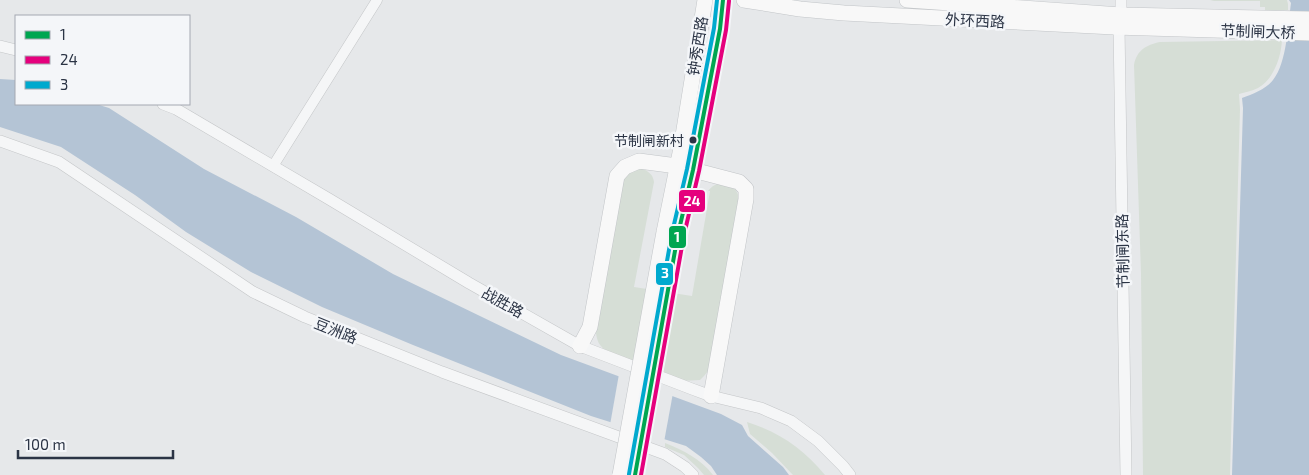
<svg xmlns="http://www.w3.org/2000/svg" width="1309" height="475" viewBox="0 0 1309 475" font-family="'Exo 2','Noto Sans SC',sans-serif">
	<rect width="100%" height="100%" fill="#e6e8ea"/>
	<path fill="#d6ded6" d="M 1210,0 L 1287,0 L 1288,4 L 1288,10 L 1265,11 L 1265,7 L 1260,7 L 1260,1 L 1214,1 Z
		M 1282,40 C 1281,57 1274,79 1258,88 C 1252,91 1245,92 1239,94 L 1240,109 L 1230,475 L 1143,475 L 1141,274 L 1134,65 C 1137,50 1146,45 1160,42 Z
		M 641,168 C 648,171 653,174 654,182 L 634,287 L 692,296 L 710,191 L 708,191 C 718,177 739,184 739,200 L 709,370 L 704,376 L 700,380 L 682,381 L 605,350 C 599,345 597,341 596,333 L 623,181 C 627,172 632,170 641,168 Z
		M 747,422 C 779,432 804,449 825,475 L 793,475 L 772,453 L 750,434 Z
		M 665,443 C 683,450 701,459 713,475 L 704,475 L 698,468 L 684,455 L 665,447 Z"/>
	<path fill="#b4c4d5" d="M 1289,0 L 1309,0 L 1309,475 L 1232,475 L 1243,108 L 1242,98 C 1253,94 1266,89 1273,80 C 1287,63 1288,24 1291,3 Z
		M 0,79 L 16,80 L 16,104 L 96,104 L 109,108 L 204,169 L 296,217 L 393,274 L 561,355 L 721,414 L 742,425 L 748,436 L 783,467 L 789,475 L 717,475 L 711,466 L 701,457 L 686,446 L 591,416 L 413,345 L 322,307 L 251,272 L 186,232 L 135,195 L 61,147 L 0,127 Z"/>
	<path fill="#e6e8ea" d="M 619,374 L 673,393 L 664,442 L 610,425 Z"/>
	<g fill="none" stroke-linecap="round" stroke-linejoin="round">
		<g stroke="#c4c6c8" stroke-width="11">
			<path id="minor" d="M 273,166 L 377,0"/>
		</g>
		<g stroke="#c4c6c8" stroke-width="12">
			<path id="tertiary" d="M 1121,15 L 1121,0
				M 1119,27 L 1126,475
				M 0,46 L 16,50
				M 163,104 L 176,109 L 329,199 L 469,283 L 580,346 L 692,389 L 711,396 L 761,408 L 791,421 L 818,441 L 843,466 L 850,475
				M 0,141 L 59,162 L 253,292 L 305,317 L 442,372 L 665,454 L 685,467 L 693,475"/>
		</g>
		<g stroke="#c2c5c8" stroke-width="16">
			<path id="primary" d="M 744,0 L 800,9 L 844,13 L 1114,27 L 1309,33
				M 907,0 L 1121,15 L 1309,19
				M 693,170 L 739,182 L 746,189 L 746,199 L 711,396
				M 664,232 L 681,148 L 705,0
				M 678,234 L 693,170 L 720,29 L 723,0
				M 580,346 L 590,327 L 617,176 L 625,167 L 639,161 L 677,166"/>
		</g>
		<use href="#minor" stroke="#f5f6f7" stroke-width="10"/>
		<use href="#tertiary" stroke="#f5f6f7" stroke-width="11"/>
		<use href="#primary" stroke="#f8f8f8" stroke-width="15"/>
		<g stroke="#c2c5c8" stroke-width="16" stroke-linecap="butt">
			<path id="primary-bridge" d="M 620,475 L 664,232
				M 635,475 L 678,234"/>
		</g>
		<use href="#primary-bridge" stroke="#f8f8f8" stroke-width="15"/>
		<g stroke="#f4f6f9" stroke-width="8">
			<path id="bus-1" d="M 635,475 L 678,234 L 693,170 L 720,29 L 723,0"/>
		</g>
		<g stroke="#f4f6f9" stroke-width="8">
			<path id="bus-2" d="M 641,475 L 684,235 L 699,171 L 726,30 L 729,1"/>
		</g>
		<g stroke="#f4f6f9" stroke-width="8">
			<path id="bus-3" d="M 629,474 L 672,233 L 687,169 L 714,28 L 717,0"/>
		</g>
		<use href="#bus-1" stroke="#00a651" stroke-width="4"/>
		<use href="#bus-2" stroke="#e5007d" stroke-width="4"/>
		<use href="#bus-3" stroke="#00a9ce" stroke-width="4"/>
	</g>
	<circle fill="#2b3445" stroke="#f4f6f9" stroke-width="2" cx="693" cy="140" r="4.5"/>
	<g text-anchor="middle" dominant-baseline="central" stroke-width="5" stroke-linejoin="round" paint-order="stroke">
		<g font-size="14" fill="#2b3445" stroke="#f4f6f9" text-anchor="end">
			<text x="684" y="140">节制闸新村</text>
		</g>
		<g font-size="15" fill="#2b3445" stroke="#f4f6f9">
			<text transform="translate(975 20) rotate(3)">外环西路</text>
			<text transform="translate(1258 31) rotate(2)">节制闸大桥</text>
			<text transform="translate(697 46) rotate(-81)">钟秀西路</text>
			<text transform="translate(1122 251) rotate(-91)">节制闸东路</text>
			<text transform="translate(503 302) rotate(29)">战胜路</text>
			<text transform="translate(336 330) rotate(22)">豆洲路</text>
		</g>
	</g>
	<g stroke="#f4f6f9" stroke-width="2">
		<rect x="678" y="189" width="28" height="24" rx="5" fill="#e5007d"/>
		<rect x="668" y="225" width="19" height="24" rx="5" fill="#00a651"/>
		<rect x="655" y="262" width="19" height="24" rx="5" fill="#00a9ce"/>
	</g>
	<g font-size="14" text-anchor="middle" font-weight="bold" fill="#fff">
		<text x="692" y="206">24</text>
		<text x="677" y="242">1</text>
		<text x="665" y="278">3</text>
	</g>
	<rect x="15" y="15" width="175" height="90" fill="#f4f6f9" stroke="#a4a8b1"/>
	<rect x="25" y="31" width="25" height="8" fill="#00a651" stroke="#a4a8b1"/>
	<text x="60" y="40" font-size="15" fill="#2b3445">1</text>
	<rect x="25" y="56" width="25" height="8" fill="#e5007d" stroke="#a4a8b1"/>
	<text x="60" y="65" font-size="15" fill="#2b3445">24</text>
	<rect x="25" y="81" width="25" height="8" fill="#00a9ce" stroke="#a4a8b1"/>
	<text x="60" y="90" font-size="15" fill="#2b3445">3</text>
	<path d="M18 450v8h155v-8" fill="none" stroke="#2b3445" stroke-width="2.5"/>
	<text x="25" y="450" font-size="15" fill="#2b3445" stroke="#f4f6f9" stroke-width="4" paint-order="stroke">100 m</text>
</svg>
